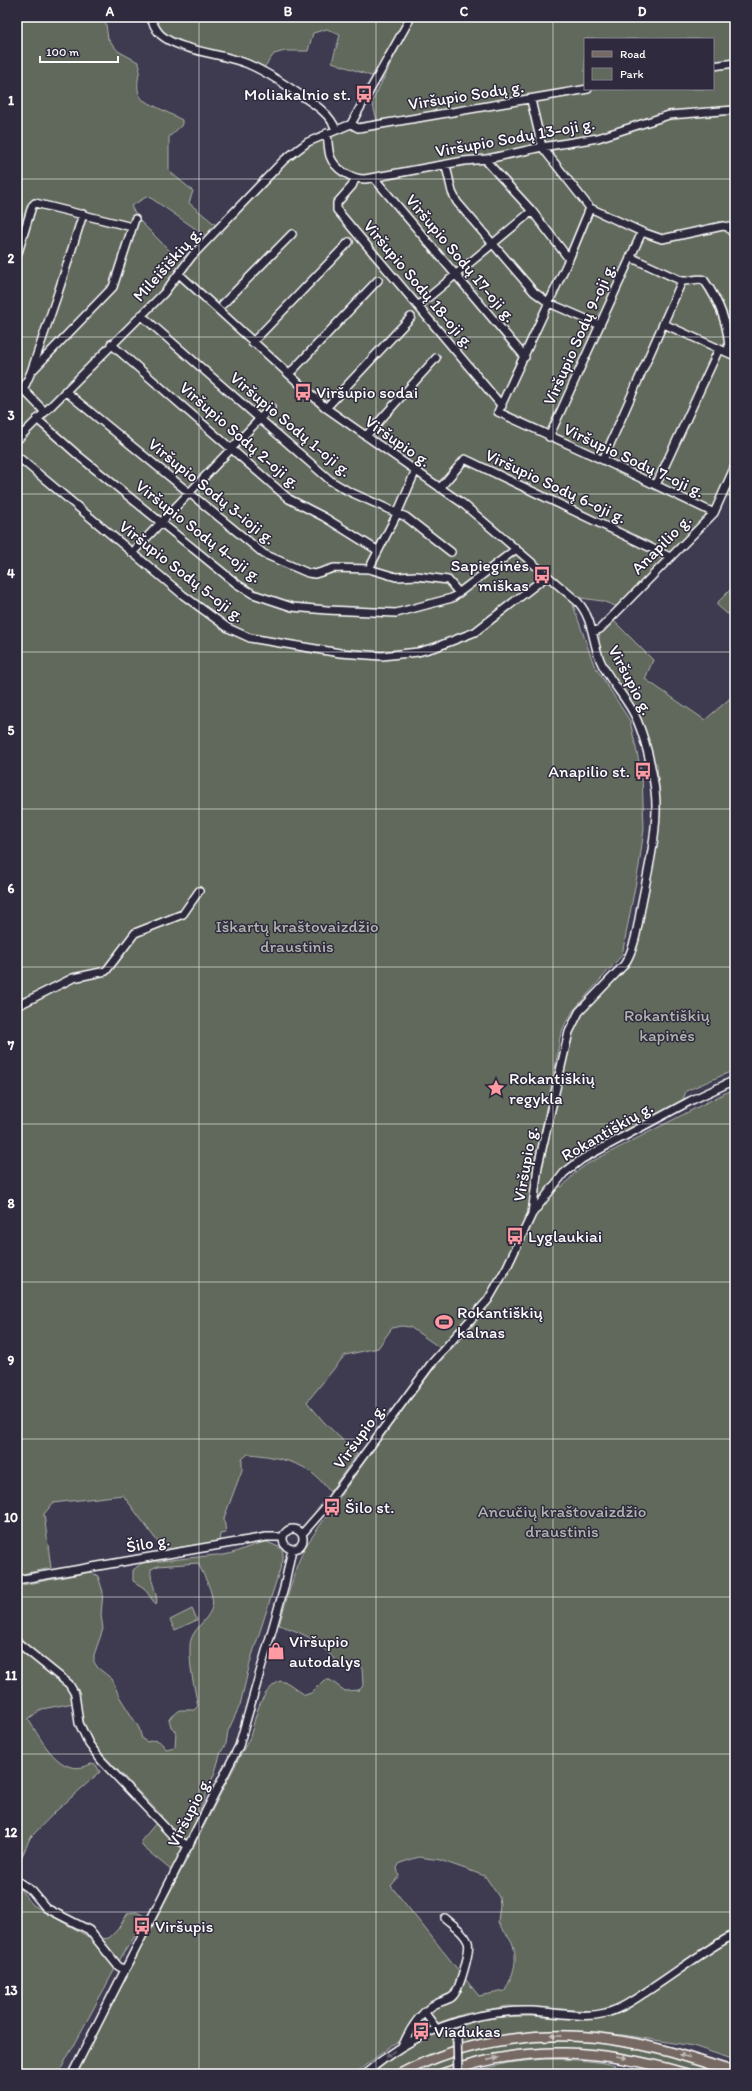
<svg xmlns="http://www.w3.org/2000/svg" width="752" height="2091" viewBox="0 0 752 2091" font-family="Itim,sans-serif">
	<rect width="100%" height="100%" fill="#3e3a50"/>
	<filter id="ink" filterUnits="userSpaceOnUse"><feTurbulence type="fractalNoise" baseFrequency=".025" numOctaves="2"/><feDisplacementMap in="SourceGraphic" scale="8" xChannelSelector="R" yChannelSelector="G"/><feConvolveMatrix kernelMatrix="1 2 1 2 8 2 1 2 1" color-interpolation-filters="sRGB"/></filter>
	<g filter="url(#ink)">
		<path fill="#61695c" stroke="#b0b4ae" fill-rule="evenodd" d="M 17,17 L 105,17 L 108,39 L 118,51 L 138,62 L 140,66 C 139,78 134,90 143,100 L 182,120 L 182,125 L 169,137 L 169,171 L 193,191 L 189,203 L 217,226 L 310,138 L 327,130 L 377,120 L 372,102 L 404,37 L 397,34 L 374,77 L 332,62 L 340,35 L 327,29 L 313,33 L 308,51 L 285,51 L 274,54 L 263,69 L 230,55 L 170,38 L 161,31 L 152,17 L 735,17 L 735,498 L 725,495 L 715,517 L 618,607 L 602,601 L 581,598 L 573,605 L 594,665 L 630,721 L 642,775 L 644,829 L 639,866 L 622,955 L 573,1011 L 565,1024 L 560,1037 L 552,1089 L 547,1103 L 535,1164 L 540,1178 L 572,1033 L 584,1010 L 621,975 L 637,950 L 660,816 L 657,764 L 651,760 L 643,729 L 605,666 L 598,644 L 600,633 L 612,619 L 653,660 L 645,679 L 705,720 L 735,694 L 735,1074 L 730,1072 L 686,1091 L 683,1100 L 579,1156 L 560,1171 L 552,1183 L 562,1187 L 575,1173 L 587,1164 L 725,1093 L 735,1090 L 735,2060 L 693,2046 L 623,2035 L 562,2031 L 533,2032 L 462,2045 L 461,2028 L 468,2021 C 487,2019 507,2016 526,2016 C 554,2016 602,2027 626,2009 L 617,2005 L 595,2011 L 508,2006 L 464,2014 L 443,2021 L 392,2045 L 354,2074 L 76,2074 L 250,1737 C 256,1716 259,1692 280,1681 L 288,1683 L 305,1695 L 311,1693 L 324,1680 L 330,1680 L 345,1691 L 359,1690 L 363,1686 L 362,1667 L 359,1664 L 338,1663 C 319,1642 307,1634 279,1625 L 297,1565 L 305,1547 L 367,1458 L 435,1367 L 478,1320 L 446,1352 L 410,1327 L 401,1326 L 392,1328 L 378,1348 L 345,1355 L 307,1402 L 324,1422 L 357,1454 L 330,1492 C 325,1486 320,1479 313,1474 C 300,1461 266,1455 248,1454 L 242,1459 L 242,1470 L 224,1518 L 226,1533 L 220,1534 L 219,1542 L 161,1550 L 157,1541 L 123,1495 L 53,1503 L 44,1514 L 51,1568 L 17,1575 ZM 585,39 L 713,39 L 713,89 L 585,89 ZM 148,196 L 206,236 L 180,261 L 138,219 L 131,206 ZM 419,1857 L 440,1860 L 485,1876 L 499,1897 L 500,1904 L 498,1922 C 501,1930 509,1935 512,1942 C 519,1961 513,1974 505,1991 L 479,1996 L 391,1886 L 399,1876 L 397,1868 L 400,1863 Z
			M 735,585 L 735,617 L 726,613 L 716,604 Z
			M 267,1542 L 281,1548 L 283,1553 L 283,1560 L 251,1659 L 240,1705 L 228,1731 L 226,1744 L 221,1752 L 215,1772 L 189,1838 L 172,1871 L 143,1847 L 141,1841 L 162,1816 L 92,1743 L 84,1724 L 79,1702 L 42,1709 L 28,1719 C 42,1740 60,1780 91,1764 L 96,1765 L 100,1772 L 56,1811 L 30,1838 L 17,1868 L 17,1586 L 91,1572 L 98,1576 L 103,1592 L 101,1615 L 103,1629 L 94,1655 L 94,1662 L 98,1668 L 112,1679 L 119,1696 L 139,1728 L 142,1739 L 147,1742 C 158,1738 160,1741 166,1749 L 175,1747 L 176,1731 L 171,1727 L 169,1719 L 180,1710 L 194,1710 L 198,1706 C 194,1686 189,1666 190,1645 C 191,1626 217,1617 212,1597 C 210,1586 203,1574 198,1563 L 158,1566 L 151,1569 C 149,1580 160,1598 156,1605 L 144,1588 L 133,1581 L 133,1570 L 142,1563 L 216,1555 C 232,1557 249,1544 267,1542 Z
			M 192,1609 L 197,1620 L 175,1630 L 170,1620 Z
			M 17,1886 L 33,1905 L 94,1940 L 109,1938 L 118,1929 L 128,1913 L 136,1912 L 148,1917 L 123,1954 L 62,2067 L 60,2074 L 17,2074 Z
			M 445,2028 L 450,2028 L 452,2035 L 452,2047 L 392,2074 L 369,2074 L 409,2045 Z
			M 545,2040 L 594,2040 L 644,2049 L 732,2074 L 698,2074 L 655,2062 L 596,2051 L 462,2063 L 461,2054 L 493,2046 Z
			M 454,2056 L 454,2066 L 431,2074 L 408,2074 Z
			M 543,2059 C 557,2059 617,2060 624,2071 L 623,2074 L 462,2074 L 508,2063 Z"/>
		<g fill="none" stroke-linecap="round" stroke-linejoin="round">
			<g stroke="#fff" stroke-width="10">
				<path id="minor" d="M 150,17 C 153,23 156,31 161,35 C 179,51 226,54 250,65 C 269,73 286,85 302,96 C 316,105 331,115 336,130
					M 713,66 L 735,63
					M 531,100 L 542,147 L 590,208 L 642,232 L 662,239 L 723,226 L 728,227 L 735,236
					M 351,124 L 358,128 L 588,89
					M 327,133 C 328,140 328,149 330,156 C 335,170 352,179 365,179 L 464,161 L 487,159 L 542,147 L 598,138 L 669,115 L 735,110
					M 487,159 L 488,163 L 532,211 L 569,259
					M 446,166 L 452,192 L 457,202 L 534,292 L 549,303 L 600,325
					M 374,178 L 525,357
					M 355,179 L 352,186 L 337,203 L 337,210 L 502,406
					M 590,208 L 569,259 L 498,412 L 603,460 L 714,513
					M 17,256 L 32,206 L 35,203 L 132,227
					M 630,257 L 682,281 C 689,282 698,277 704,280 C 719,301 729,327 729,353
					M 179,274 L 326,408 L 462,503 L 578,602 C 593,619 592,640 600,660 C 609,682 628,698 637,720 C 647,744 657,785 656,812 C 655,842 648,872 642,902 C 638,923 636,947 624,965 L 579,1012 L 569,1032 L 538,1166 L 532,1214
					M 223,304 L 292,234
					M 418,306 L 532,211
					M 141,315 L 331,481 L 348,491 L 406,517 L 451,552
					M 664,324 L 735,356
					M 252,343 L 349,242
					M 111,344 L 289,499 L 324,517 L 377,550
					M 293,370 L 378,280
					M 31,372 L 113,287 L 135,219
					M 17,383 L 44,411
					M 23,390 L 31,372 L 58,293 L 83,214
					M 65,391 L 264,554 L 308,573 L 315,574 L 334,568 L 369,569 L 397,514 L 415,472
					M 326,408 L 411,317
					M 37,419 L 80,457 L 237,584 L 253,594 L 292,607 L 327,610 L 396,613 L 452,598 L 516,549
					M 366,436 L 436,358
					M 549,437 L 642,232
					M 17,440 L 164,293 L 192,256 L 284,160 L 308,142 L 351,124 L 411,17
					M 17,456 L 183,595 L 228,628 L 250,638 L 340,653 L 382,656 L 418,652 L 436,647 L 475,632 L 547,576
					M 603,460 L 682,281
					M 656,485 L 719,349
					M 440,488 L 465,459 L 670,557
					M 132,553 L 271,407
					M 369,569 L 396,577 L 417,576 L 448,580 L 459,593
					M 593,632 L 600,629 L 714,513 L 735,466
					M 17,1006 L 73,978 L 106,971 L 135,933 L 183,914 L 199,891
					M283 1539a10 10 0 1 1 20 0a10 10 0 1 1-20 0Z
					M 302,1534 L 323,1510 L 431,1364 L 488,1300 L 507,1267 L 532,1214 L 564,1173 L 582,1159 L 690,1101 L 735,1080
					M 17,1580 L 266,1537 L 283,1537
					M 17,1642 L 69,1684 L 75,1694 L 79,1723 L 89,1744 L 101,1760 L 176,1839 L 189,1846
					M 17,1881 L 32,1891 L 46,1908 L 89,1930 L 118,1966 L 125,1970
					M 425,2013 L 436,2028
					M 403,2045 C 409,2031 419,2015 432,2006 C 438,2002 446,2001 452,1997 C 459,1992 471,1950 468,1942 C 464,1932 453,1925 445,1918
					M 72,2074 L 239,1746 L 284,1588 L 292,1549
					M 365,2074 C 412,2033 469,2010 531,2011 C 556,2012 582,2019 606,2013 C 621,2009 634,2000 646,1992 C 676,1973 704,1950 735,1934"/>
			</g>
			<g stroke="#fff" stroke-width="12">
				<path id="major" d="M 400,2074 C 468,2038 551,2028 626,2042 C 663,2048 699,2061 735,2072
					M 442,2074 C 526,2043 603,2049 687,2074"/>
			</g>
			<use href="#minor" stroke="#2f2a3d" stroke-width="7"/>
			<use href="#major" stroke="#766964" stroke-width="9"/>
			<g stroke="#fff" stroke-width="10" stroke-linecap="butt">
				<path id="minor-bridge" d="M 457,2035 L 458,2074"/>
			</g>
			<use href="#minor-bridge" stroke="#2f2a3d" stroke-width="7"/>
		</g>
		<defs><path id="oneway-solid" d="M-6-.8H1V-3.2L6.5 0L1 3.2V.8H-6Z"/></defs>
		<g fill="#c1bcb9">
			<use href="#oneway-solid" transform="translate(556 2036) rotate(180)"/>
			<use href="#oneway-solid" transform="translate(684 2056) rotate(-164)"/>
			<use href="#oneway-solid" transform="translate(622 2057) rotate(10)"/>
			<use href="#oneway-solid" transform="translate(493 2059) rotate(-13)"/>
		</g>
		<use fill="#6d6a77" href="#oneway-solid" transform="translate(390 2054) rotate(145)"/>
	</g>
	<path fill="none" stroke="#fff" stroke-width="1" stroke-opacity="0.55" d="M 199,17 L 199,2074M 376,17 L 376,2074M 553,17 L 553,2074M 17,179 L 735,179M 17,337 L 735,337M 17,494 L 735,494M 17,652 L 735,652M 17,809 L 735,809M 17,967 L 735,967M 17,1124 L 735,1124M 17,1282 L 735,1282M 17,1439 L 735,1439M 17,1597 L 735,1597M 17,1754 L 735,1754M 17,1912 L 735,1912"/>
	<defs>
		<g id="bus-bare" transform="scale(1.38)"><path d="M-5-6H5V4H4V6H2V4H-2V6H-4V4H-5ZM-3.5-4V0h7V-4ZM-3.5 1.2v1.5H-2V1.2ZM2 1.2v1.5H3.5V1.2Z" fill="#ff9aa2" stroke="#2f2a3d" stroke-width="2.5" paint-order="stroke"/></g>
		<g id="sight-bare" transform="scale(1.38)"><path d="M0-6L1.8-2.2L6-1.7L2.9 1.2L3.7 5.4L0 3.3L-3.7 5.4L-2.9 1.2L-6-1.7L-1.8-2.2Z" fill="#ff9aa2" stroke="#2f2a3d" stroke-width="2.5" paint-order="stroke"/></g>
		<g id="stadium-bare" transform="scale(1.38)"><path d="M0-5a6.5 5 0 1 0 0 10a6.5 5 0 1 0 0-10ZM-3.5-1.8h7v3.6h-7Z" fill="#ff9aa2" stroke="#2f2a3d" stroke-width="2.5" paint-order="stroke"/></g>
		<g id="shop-bare" transform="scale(1.38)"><path d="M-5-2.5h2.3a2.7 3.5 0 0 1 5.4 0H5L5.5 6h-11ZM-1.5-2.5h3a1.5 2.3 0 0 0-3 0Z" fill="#ff9aa2" stroke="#2f2a3d" stroke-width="2.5" paint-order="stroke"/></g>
	</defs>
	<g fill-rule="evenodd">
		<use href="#bus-bare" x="364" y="94"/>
		<use href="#bus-bare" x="303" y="392"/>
		<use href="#bus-bare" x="542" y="575"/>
		<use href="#bus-bare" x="643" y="771"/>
		<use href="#sight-bare" x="496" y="1088"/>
		<use href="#bus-bare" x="515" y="1236"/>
		<use href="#stadium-bare" x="444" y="1322"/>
		<use href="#bus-bare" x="332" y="1507"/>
		<use href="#shop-bare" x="276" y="1651"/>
		<use href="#bus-bare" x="142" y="1926"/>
		<use href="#bus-bare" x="421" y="2031"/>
	</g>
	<g text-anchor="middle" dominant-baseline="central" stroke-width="3" stroke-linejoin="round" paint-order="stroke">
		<g font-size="17" fill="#fff" stroke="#2f2a3d" text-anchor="start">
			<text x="351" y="94" text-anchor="end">Moliakalnio st.</text>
			<text x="316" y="392">Viršupio sodai</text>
			<text x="529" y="565" text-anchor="end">Sapieginės<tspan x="529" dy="20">miškas</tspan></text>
			<text x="630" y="771" text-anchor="end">Anapilio st.</text>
			<text x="509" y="1078">Rokantiškių<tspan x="509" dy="20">regykla</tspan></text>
			<text x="528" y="1236">Lyglaukiai</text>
			<text x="457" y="1312">Rokantiškių<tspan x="457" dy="20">kalnas</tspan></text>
			<text x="345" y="1507">Šilo st.</text>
			<text x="289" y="1641">Viršupio<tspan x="289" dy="20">autodalys</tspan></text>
			<text x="155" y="1926">Viršupis</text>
			<text x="434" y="2031">Viadukas</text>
		</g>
		<g font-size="17" fill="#fff" stroke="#2f2a3d">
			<text transform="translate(466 95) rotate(-9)">Viršupio Sodų g.</text>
			<text transform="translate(515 137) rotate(-10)">Viršupio Sodų 13-oji g.</text>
			<text transform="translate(461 258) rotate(50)">Viršupio Sodų 17-oji g.</text>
			<text transform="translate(167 264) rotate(-48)">Mileišiškių g.</text>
			<text transform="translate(419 284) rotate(50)">Viršupio Sodų 18-oji g.</text>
			<text transform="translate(579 334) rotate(-66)">Viršupio Sodų 9-oji g.</text>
			<text transform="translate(291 424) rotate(40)">Viršupio Sodų 1-oji g.</text>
			<text transform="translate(240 435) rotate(41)">Viršupio Sodų 2-oji g.</text>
			<text transform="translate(398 441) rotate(35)">Viršupio g.</text>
			<text transform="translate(634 460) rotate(25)">Viršupio Sodų 7-oji g.</text>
			<text transform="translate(556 486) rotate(25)">Viršupio Sodų 6-oji g.</text>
			<text transform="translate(212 491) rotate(39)">Viršupio Sodų 3-ioji g.</text>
			<text transform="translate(199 531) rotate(38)">Viršupio Sodų 4-oji g.</text>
			<text transform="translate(661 544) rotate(-45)">Anapilio g.</text>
			<text transform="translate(182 571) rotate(38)">Viršupio Sodų 5-oji g.</text>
			<text transform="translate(631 680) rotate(62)">Viršupio g.</text>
			<text transform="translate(607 1131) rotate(-30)">Rokantiškių g.</text>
			<text transform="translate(525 1164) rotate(-80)">Viršupio g.</text>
			<text transform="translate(359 1436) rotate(-54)">Viršupio g.</text>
			<text transform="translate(148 1543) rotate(-10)">Šilo g.</text>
			<text transform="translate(189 1812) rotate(-63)">Viršupio g.</text>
		</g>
		<g font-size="17" fill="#b0b4ae" stroke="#2f2a3d">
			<text x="297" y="926">Iškartų kraštovaizdžio<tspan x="297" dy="20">draustinis</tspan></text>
			<text x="667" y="1015">Rokantiškių<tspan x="667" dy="20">kapinės</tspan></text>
			<text x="562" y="1511">Ancučių kraštovaizdžio<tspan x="562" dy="20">draustinis</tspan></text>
		</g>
	</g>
	<rect width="752" height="2091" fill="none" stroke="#2f2a3d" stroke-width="44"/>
	<rect x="584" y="38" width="130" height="52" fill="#2f2a3d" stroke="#827f8b"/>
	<rect x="592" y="51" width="20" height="6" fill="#766964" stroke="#827f8b"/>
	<text x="620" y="58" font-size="12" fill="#ffffff">Road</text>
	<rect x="592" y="68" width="20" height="12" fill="#61695c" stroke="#827f8b"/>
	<text x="620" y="78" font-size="12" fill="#ffffff">Park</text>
	<path d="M40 56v6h78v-6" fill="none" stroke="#ffffff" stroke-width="2"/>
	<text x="46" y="56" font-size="12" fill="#ffffff" stroke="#2f2a3d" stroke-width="3" paint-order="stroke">100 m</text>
	<rect x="22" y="22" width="708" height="2047" fill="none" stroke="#fff" stroke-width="1.5"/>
	<g font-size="13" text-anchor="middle" font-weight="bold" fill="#fff">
		<text x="110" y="16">A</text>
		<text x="288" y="16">B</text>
		<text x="464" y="16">C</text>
		<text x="642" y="16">D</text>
		<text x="11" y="105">1</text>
		<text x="11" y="263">2</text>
		<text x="11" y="420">3</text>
		<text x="11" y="578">4</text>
		<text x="11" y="735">5</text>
		<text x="11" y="893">6</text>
		<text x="11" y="1050">7</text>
		<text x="11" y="1208">8</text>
		<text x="11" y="1365">9</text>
		<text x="11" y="1522">10</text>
		<text x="11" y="1680">11</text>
		<text x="11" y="1837">12</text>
		<text x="11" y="1995">13</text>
	</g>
</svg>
